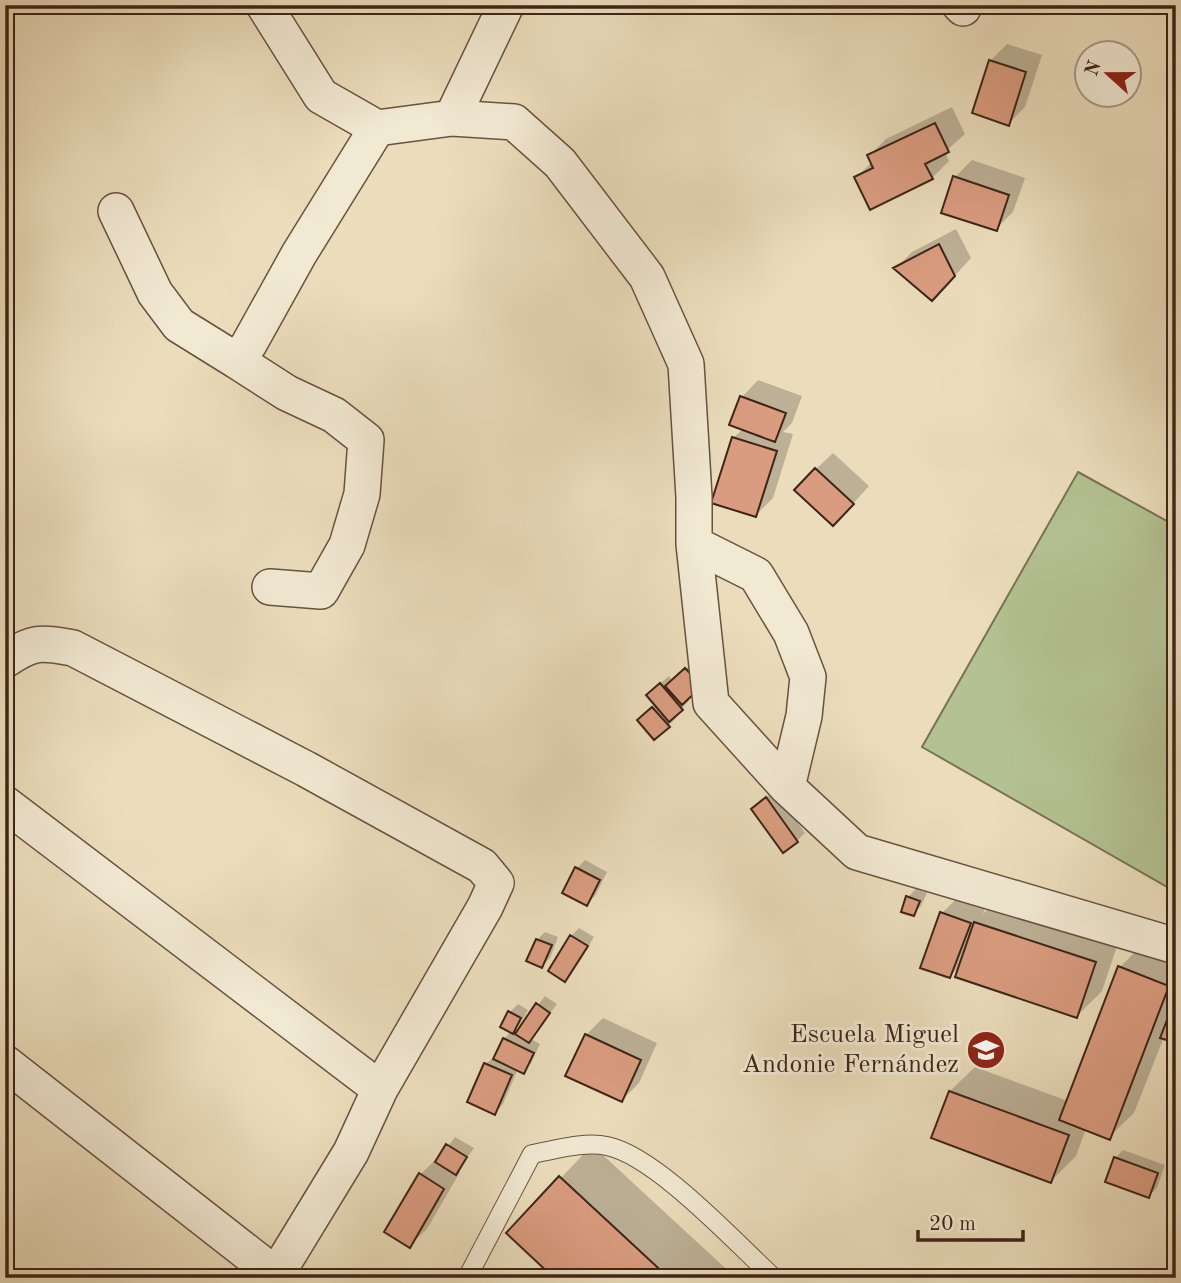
<svg xmlns="http://www.w3.org/2000/svg" width="1181" height="1283" viewBox="0 0 1181 1283" font-family="'Old Standard TT',serif">
	<rect width="100%" height="100%" fill="#ebddbc"/>
	<filter id="stains"><feTurbulence type="fractalNoise" baseFrequency=".00286" numOctaves="4"/><feColorMatrix values="0 0 0 0 .2 0 0 0 0 .09 0 0 0 0 .02 0 0 0 .5 -.17"/></filter>
	<radialGradient id="worn" r=".72"><stop offset=".6" stop-color="#630" stop-opacity="0"/><stop offset="1" stop-color="#630" stop-opacity=".3"/></radialGradient>
	<path fill="#b4c293" stroke="#797355" stroke-width="2" d="M 1078,472 L 1176,526 L 1176,892 L 922,747 Z"/>
	<path fill="#0003" d="M 1007,44 L 1042,55 L 1025,107 L 1008,124 L 990,61 Z
		M 952,107 L 965,134 L 945,152 L 949,161 L 932,178 L 856,178 L 872,162 L 869,156 L 886,139 Z
		M 972,160 L 1025,178 L 1013,212 L 996,229 L 955,177 Z
		M 956,229 L 971,258 L 949,282 L 896,268 L 912,252 Z
		M 758,380 L 802,396 L 792,423 L 783,432 L 793,434 L 773,498 L 756,515 L 733,438 L 743,429 L 742,397 Z
		M 833,453 L 869,486 L 850,507 L 816,469 Z
		M 694,661 L 687,697 L 689,701 L 674,715 L 676,718 L 668,726 L 647,712 L 656,704 L 656,687 L 669,676 L 673,681 Z
		M 775,791 L 805,833 L 797,841 L 761,801 Z
		M 585,860 L 607,872 L 595,896 L 586,904 L 577,868 Z
		M 916,889 L 927,893 L 921,906 L 913,914 L 908,897 Z
		M 959,896 L 986,906 L 983,914 L 1000,897 L 1120,937 L 1102,991 L 1077,1016 L 960,966 L 950,976 L 942,913 Z
		M 579,928 L 594,937 L 573,971 L 565,980 L 571,936 Z
		M 545,932 L 558,937 L 550,958 L 542,966 L 537,940 Z
		M 1145,942 L 1176,954 L 1176,1042 L 1164,1037 L 1134,1113 L 1109,1137 L 1086,1129 L 1076,1156 L 1051,1181 L 950,1091 L 975,1067 L 1068,1101 L 1120,967 Z
		M 545,996 L 557,1004 L 531,1039 L 540,1044 L 531,1063 L 523,1072 L 518,1069 L 503,1104 L 495,1113 L 485,1064 L 495,1057 L 504,1039 L 511,1031 L 510,1012 L 518,1004 L 528,1010 L 520,1024 L 513,1031 L 517,1033 Z
		M 603,1018 L 657,1043 L 639,1083 L 622,1100 L 586,1035 Z
		M 455,1137 L 474,1148 L 458,1170 L 460,1172 L 427,1229 L 410,1245 L 420,1175 L 437,1158 L 439,1159 Z
		M 592,1145 L 736,1278 L 557,1278 L 509,1233 Z
		M 1123,1150 L 1165,1165 L 1157,1188 L 1149,1196 L 1115,1158 Z"/>
	<path fill="#da9c80" stroke="#3e2417" stroke-width="2" d="M 989,60 L 1026,72 L 1009,126 L 972,113 Z
		M 935,123 L 949,152 L 925,164 L 933,179 L 870,210 L 854,177 L 873,168 L 867,155 Z
		M 953,176 L 1009,195 L 997,231 L 941,213 Z
		M 939,244 L 955,276 L 932,301 L 893,268 Z
		M 740,396 L 786,413 L 775,442 L 729,425 Z
		M 732,437 L 777,451 L 756,517 L 711,503 Z
		M 815,468 L 854,504 L 833,526 L 794,490 Z
		M 685,668 L 702,686 L 682,705 L 665,686 Z
		M 660,683 L 683,710 L 669,722 L 646,695 Z
		M 652,707 L 670,727 L 654,740 L 637,720 Z
		M 766,797 L 798,842 L 783,853 L 751,809 Z
		M 575,867 L 600,880 L 587,906 L 562,893 Z
		M 906,896 L 920,901 L 914,916 L 901,912 Z
		M 940,912 L 971,923 L 950,978 L 920,968 Z
		M 974,922 L 1096,962 L 1077,1018 L 955,977 Z
		M 570,935 L 588,946 L 565,982 L 548,971 Z
		M 536,939 L 552,945 L 542,968 L 526,961 Z
		M 1118,966 L 1169,986 L 1110,1140 L 1059,1120 Z
		M 1176,997 L 1176,1043 L 1160,1038 Z
		M 536,1003 L 550,1013 L 529,1043 L 515,1034 Z
		M 508,1011 L 521,1018 L 513,1034 L 500,1027 Z
		M 585,1034 L 641,1060 L 622,1102 L 565,1076 Z
		M 503,1038 L 534,1053 L 524,1074 L 493,1059 Z
		M 484,1063 L 512,1075 L 495,1115 L 467,1102 Z
		M 949,1091 L 1069,1135 L 1051,1183 L 931,1138 Z
		M 446,1144 L 467,1157 L 456,1175 L 435,1162 Z
		M 1114,1157 L 1158,1173 L 1149,1198 L 1105,1182 Z
		M 419,1173 L 444,1189 L 410,1248 L 384,1232 Z
		M 559,1176 L 669,1278 L 554,1278 L 506,1233 Z"/>
	<g fill="none" stroke-linecap="round" stroke-linejoin="round">
		<g stroke="#695240" stroke-width="20">
			<path id="service" d="M 467,1278 L 532,1154 C 555,1150 584,1141 607,1146 C 656,1156 735,1242 774,1278"/>
		</g>
		<g stroke="#695240" stroke-width="38">
			<path id="minor" d="M 264,5 L 321,96 L 377,128 L 452,118 L 514,122 L 560,163 L 647,277 L 686,364 L 694,497 L 694,544 L 711,703 L 787,787 L 857,852 L 1176,946
				M 960,5 L 963,8
				M 452,118 L 506,5
				M 116,211 L 155,293 L 179,325 L 237,361
				M 694,544 L 756,575 L 791,633 L 808,677 L 804,716 L 787,787
				M 270,587 L 321,591 L 347,545 L 362,494 L 366,440 L 334,415 L 287,393 L 237,361 L 249,344 L 299,254 L 377,128
				M 5,660 C 33,641 40,642 73,648 L 306,769 L 482,866 L 496,883 L 485,907 L 380,1089 L 351,1152 L 276,1275 L 5,1063
				M 5,804 L 380,1089"/>
		</g>
		<use href="#service" stroke="#f2e9d3" stroke-width="18"/>
		<use href="#minor" stroke="#f2e9d3" stroke-width="35"/>
	</g>
	<defs>
		<g id="school-disc" transform="scale(2.0125)"><circle r="9.5" fill="#8f2418" stroke="#f2e9d3"/><path d="M0-5L7-2L0 1L-7-2ZM-4 1L0 2.5L4 1V4Q0 6-4 4Z" fill="#fff"/></g>
	</defs>
	<g fill-rule="evenodd">
		<use href="#school-disc" x="986" y="1050"/>
	</g>
	<g text-anchor="middle" dominant-baseline="central" stroke-width="6" stroke-linejoin="round" paint-order="stroke">
		<g font-size="26" fill="#3e2417" stroke="#f2e9d3" text-anchor="end">
			<text x="959" y="1035">Escuela Miguel<tspan x="959" dy="30">Andonie Fernández</tspan></text>
		</g>
	</g>
	<rect width="1181" height="1283" fill="none" stroke="#ebddbc" stroke-width="28"/>
	<rect x="7" y="7" width="1167" height="1269" fill="none" stroke="#3e2417" stroke-width="3.5"/>
	<rect x="14" y="14" width="1153" height="1255" fill="none" stroke="#3e2417" stroke-width="2"/>
	<g transform="translate(1108 74) rotate(291)"><circle r="33" fill="#f2e9d3" stroke="#aa9a88" stroke-width="2"/>
	<path d="M0-5L12 26L0 18L-12 26Z" fill="#8f2418"/>
	<text y="-10" font-size="19" font-weight="bold" text-anchor="middle" fill="#3e2417">N</text>
	</g>
	<path d="M918 1230v10h105v-10" fill="none" stroke="#3e2417" stroke-width="3.5"/>
	<text x="929" y="1230" font-size="21" fill="#3e2417" stroke="#f2e9d3" stroke-width="5" paint-order="stroke">20 m</text>
	<rect width="100%" height="100%" filter="url(#stains)"/>
	<rect width="100%" height="100%" fill="url(#worn)"/>
</svg>
